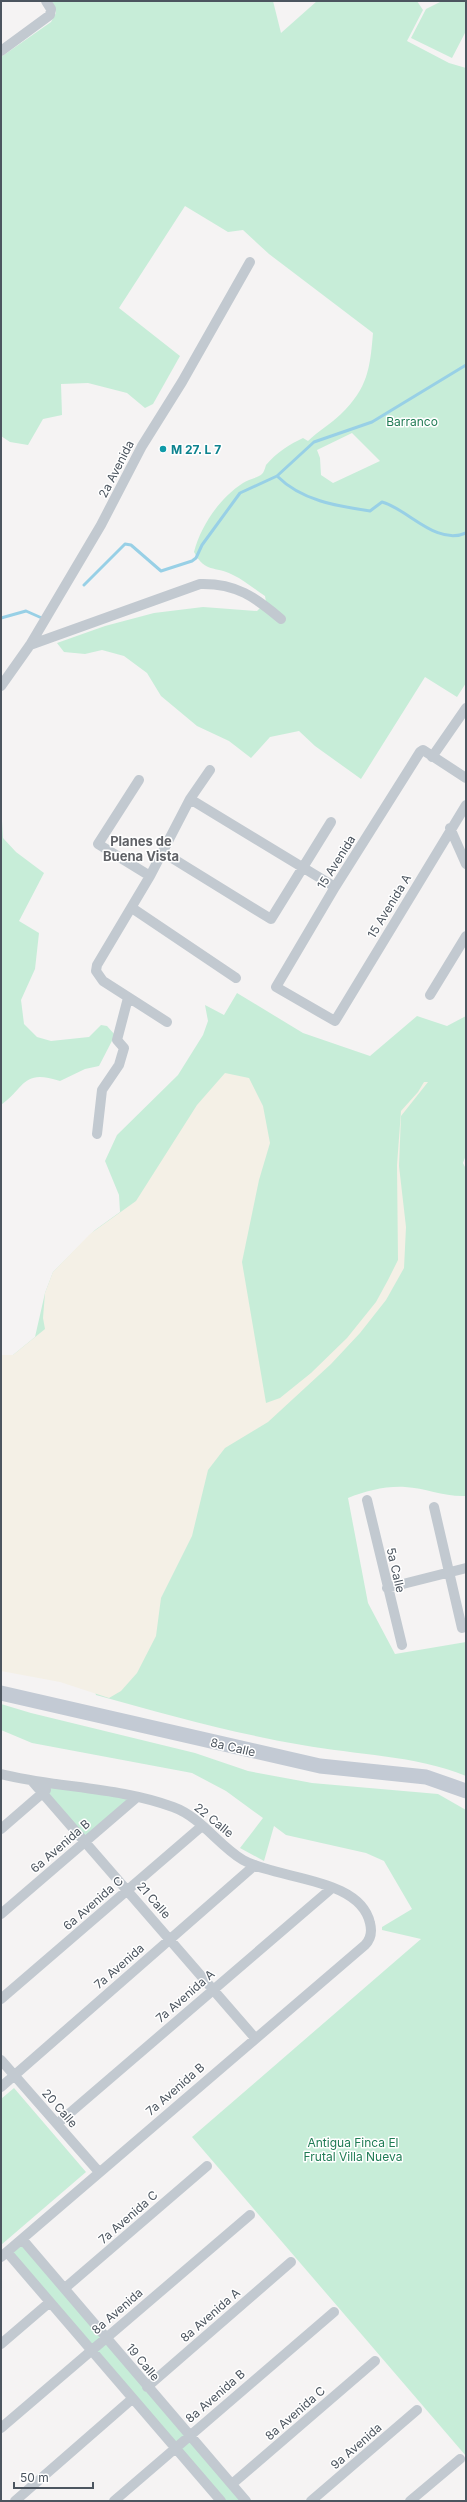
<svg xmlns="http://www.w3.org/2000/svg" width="467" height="2502" viewBox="0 0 467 2502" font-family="Inter,sans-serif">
	<rect width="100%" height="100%" fill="#f5f3f3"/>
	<path fill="#c7edd8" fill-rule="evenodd" d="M 52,1 L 273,1 L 281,33 L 317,1 L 417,1 L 423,10 L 407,41 L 449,63 L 466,68 L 466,683 L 457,697 L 425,677 L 361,779 L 315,746 L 299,731 L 270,737 L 251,758 L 229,741 L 197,726 L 161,696 L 147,673 L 124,656 L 102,650 L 85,654 L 64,652 L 57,643 L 105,626 L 154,613 L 203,607 L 257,611 L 266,602 L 265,596 C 254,589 244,580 233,575 C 214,565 206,574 194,552 C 201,525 220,498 243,483 C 248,479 258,478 262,474 C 264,472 265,468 266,465 C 276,453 290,444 303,438 L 308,441 C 318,431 331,424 341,414 C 368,388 370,368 373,333 L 269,254 L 243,230 L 228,232 L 185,206 L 119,308 L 180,356 L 153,404 L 145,408 L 127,393 L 88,383 L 61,384 L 62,415 L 43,419 L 28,445 L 10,442 L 1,436 L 1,57 L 51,22 L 56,13 ZM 352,433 L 380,461 L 333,483 L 321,475 L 320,458 L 317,450 Z
		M 442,1 L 466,1 L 466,31 L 452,58 L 411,38 L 426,9 Z
		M 1,804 L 3,838 L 16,852 L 44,873 L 19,921 L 39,933 L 35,969 L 21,1000 L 24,1024 L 37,1037 L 51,1041 L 89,1037 L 101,1025 L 107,1026 L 115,1035 L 99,1066 L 85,1069 L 60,1081 C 22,1069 26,1087 1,1105 Z
		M 237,993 L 303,1033 L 370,1056 L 417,1016 L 447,1026 L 466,1016 L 466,1155 L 463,1163 L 466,1169 L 466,1496 C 444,1497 426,1488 405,1487 C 385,1486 366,1491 348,1498 L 368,1603 L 395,1654 L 466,1642 L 466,1776 C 415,1755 356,1755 302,1745 C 232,1733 164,1714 96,1695 L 1,1355 L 13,1355 L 35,1337 L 45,1293 L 53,1272 L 95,1230 L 120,1212 L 119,1195 L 105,1161 L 117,1135 L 178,1075 L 203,1035 L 208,1021 L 205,1005 L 224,1015 Z
		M 1,1704 L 31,1713 L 195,1753 L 248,1771 L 312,1783 L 438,1794 L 466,1810 L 466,2456 L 192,2137 L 421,1939 L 382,1930 L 382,1927 L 412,1909 L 384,1861 L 366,1853 L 286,1835 L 274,1826 L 264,1861 L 240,1848 L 263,1818 L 226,1791 L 192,1773 L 32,1743 L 1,1730 Z
		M 54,1783 L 136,1798 L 85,1841 L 43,1793 Z
		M 14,2088 L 86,2172 L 1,2245 L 1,2099 Z
		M 22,2239 L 246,2501 L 221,2501 L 7,2252 Z"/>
	<path fill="#f4f0e6" d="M 225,1073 L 249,1078 L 263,1106 L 270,1143 L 259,1180 L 242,1262 L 266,1403 L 280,1398 L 311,1373 L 347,1338 L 376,1302 L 388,1280 L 398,1260 L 397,1165 L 401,1111 L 418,1092 L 424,1082 L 428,1082 L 401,1116 L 399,1166 L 406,1227 L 404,1268 L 386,1300 L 360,1333 L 331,1364 L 268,1422 L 225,1448 L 208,1470 L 192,1536 L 161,1598 L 156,1636 L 137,1673 L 121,1691 L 109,1698 L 60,1682 L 1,1671 L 1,1355 L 13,1355 L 45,1329 L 43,1318 L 45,1293 L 53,1272 L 90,1234 L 136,1201 L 197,1105 Z"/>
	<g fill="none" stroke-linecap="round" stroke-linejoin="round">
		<path stroke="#98d0e6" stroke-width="3" d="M 277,476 C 302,501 337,506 370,511 L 382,502 C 408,509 436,546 466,533
			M 84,585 L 125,544 L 131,545 L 161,571 L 192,561 L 196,558 L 202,545 L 240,493 L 277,476 L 314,442 L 372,422 L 466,365
			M 1,618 L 26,611 L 44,619"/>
		<path stroke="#c2c9d0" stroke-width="10" d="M 1,51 L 50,15 L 51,9 L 46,1
			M 30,645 L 200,584 C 236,583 255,597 281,619
			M 1,686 L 30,645 L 101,525 L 142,446 L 182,382 L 250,262
			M 432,757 L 466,708
			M 466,778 L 423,750 L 420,752 L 335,887 L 276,987 L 335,1021 L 466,805
			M 139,780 L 98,844 L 150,876
			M 190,799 L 335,887
			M 450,828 L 466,864
			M 172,858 L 271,919 L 331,822
			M 132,908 L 236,978
			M 430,995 L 466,936
			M 167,1022 L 103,981 L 96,971 L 97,965 L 150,876 L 190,799 L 210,770
			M 97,1134 L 102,1090 L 119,1065 L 124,1048 L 117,1040 L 128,998
			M 367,1500 L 402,1645
			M 434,1507 L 462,1628
			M 387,1588 L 466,1568
			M 1,1774 C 57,1788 119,1787 173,1807 C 201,1817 218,1845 243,1860 C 278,1880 360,1877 370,1923 C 372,1931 371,1939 365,1945 L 1,2257
			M 32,1781 L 255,2038
			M 1,1829 L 46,1790
			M 1,1914 L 136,1798
			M 1,1999 L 202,1826
			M 1,2060 L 99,2172
			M 1,2087 L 255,1865
			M 57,2124 L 332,1888
			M 22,2239 L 246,2501
			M 7,2252 L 221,2501
			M 65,2288 L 207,2166
			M 1,2344 L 50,2302
			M 147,2387 L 291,2262
			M 1,2428 L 250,2215
			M 232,2484 L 375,2361
			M 15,2501 L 132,2399
			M 114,2501 L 334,2312
			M 311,2501 L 417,2410
			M 410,2501 L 460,2459"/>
		<path stroke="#c3cad4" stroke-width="15" d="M 1,1693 L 320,1766 L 426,1777 L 466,1791"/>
	</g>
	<circle fill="#0f9aa8" stroke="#fff" stroke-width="1.5" cx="163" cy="449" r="4"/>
	<g text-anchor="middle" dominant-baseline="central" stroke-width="3" stroke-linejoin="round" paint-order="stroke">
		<g font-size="12" fill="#217c55" stroke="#fff">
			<text x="412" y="421">Barranco</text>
			<text x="353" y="2142">Antigua Finca El<tspan x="353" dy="14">Frutal Villa Nueva</tspan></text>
		</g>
		<g font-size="12" font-weight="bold" fill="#0d838f" stroke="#fff" text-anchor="start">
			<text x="171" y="449">M 27. L 7</text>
		</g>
		<g font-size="12" fill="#4c555f" stroke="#fff">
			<text transform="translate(116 469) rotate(-63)">2a Avenida</text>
			<text transform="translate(336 862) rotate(-58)">15 Avenida</text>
			<text transform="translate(389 906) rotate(-59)">15 Avenida A</text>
			<text transform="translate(396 1570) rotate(77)">5a Calle</text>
			<text transform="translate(233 1747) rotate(13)">8a Calle</text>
			<text transform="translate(214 1820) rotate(39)">22 Calle</text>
			<text transform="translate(60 1846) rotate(-41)">6a Avenida B</text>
			<text transform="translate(154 1900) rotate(49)">21 Calle</text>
			<text transform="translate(93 1903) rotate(-41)">6a Avenida C</text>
			<text transform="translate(119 1966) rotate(-41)">7a Avenida</text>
			<text transform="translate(185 1996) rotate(-41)">7a Avenida A</text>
			<text transform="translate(175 2089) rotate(-41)">7a Avenida B</text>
			<text transform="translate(60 2108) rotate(49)">20 Calle</text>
			<text transform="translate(128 2217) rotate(-41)">7a Avenida C</text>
			<text transform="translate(117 2311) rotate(-41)">8a Avenida</text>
			<text transform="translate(210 2315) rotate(-41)">8a Avenida A</text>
			<text transform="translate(143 2362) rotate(50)">19 Calle</text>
			<text transform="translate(215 2396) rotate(-41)">8a Avenida B</text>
			<text transform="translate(295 2413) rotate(-41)">8a Avenida C</text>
			<text transform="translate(356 2446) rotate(-41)">9a Avenida</text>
		</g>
		<g font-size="13" font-weight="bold" fill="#606267" stroke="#fff">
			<text x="141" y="841">Planes de<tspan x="141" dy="15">Buena Vista</tspan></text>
		</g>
	</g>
	<rect width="467" height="2502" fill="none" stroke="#4c555f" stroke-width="4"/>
	<path d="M14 2482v6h79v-6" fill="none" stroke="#4c555f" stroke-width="2"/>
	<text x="20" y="2482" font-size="12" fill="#4c555f" stroke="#ffffff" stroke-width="3" paint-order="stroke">50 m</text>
</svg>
